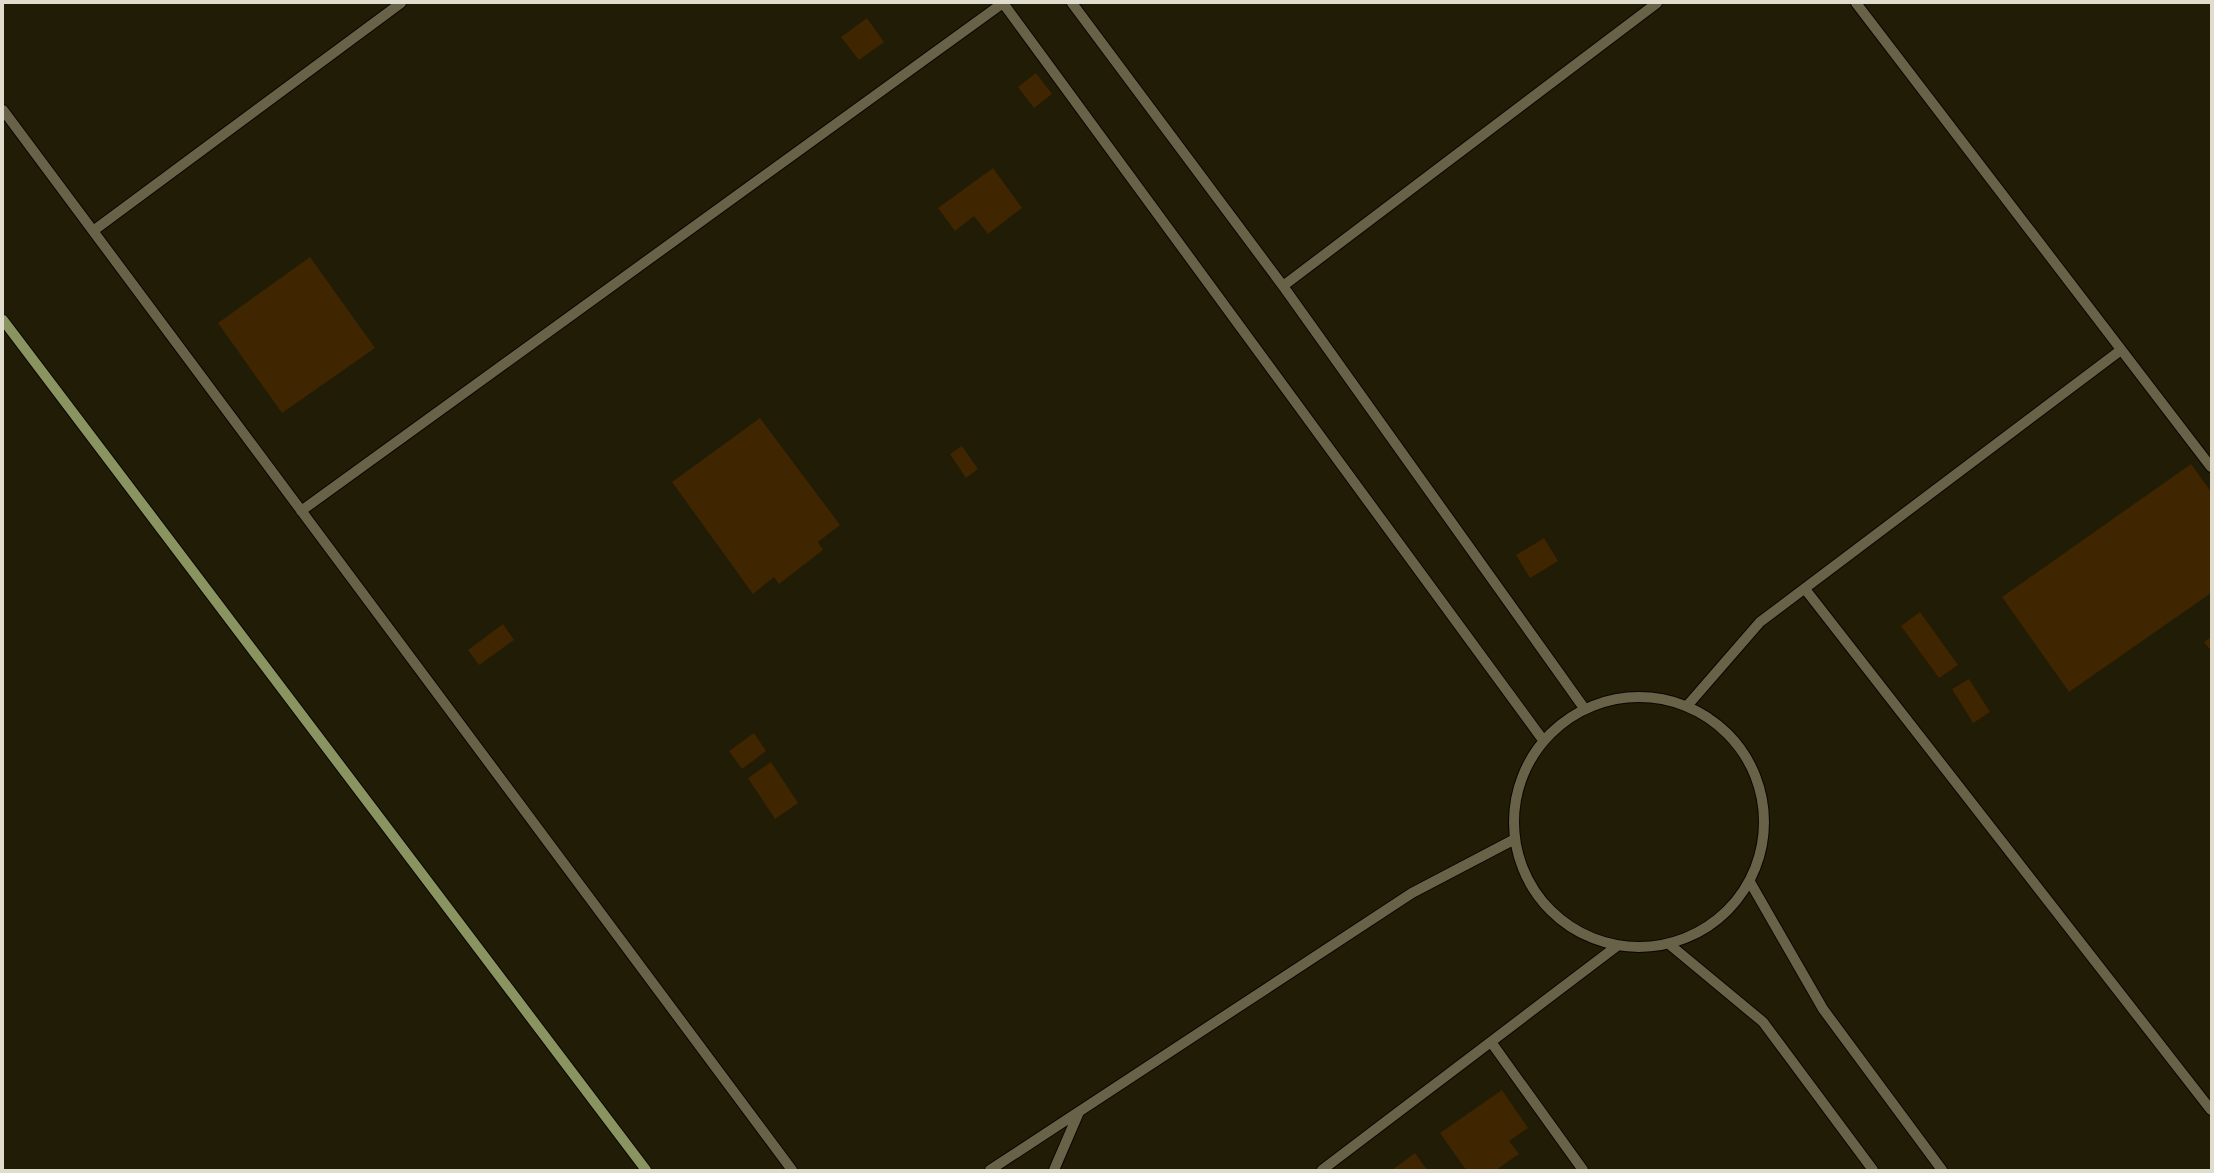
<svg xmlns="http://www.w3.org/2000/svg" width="2214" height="1173" viewBox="0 0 2214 1173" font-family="Raleway,sans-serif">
	<rect width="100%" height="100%" fill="#211c05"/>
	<path fill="#3f2500" d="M 867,18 L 884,42 L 859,60 L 841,37 Z
		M 1036,73 L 1052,94 L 1034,108 L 1018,87 Z
		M 993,168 L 1022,208 L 988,234 L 974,216 L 955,231 L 938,208 Z
		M 310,257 L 375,348 L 282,413 L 218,323 Z
		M 760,418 L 840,525 L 818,542 L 823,550 L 779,584 L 774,577 L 753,594 L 672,482 Z
		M 962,446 L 978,469 L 966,478 L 950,454 Z
		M 2191,464 L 2211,492 L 2211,593 L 2069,692 L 2002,597 Z
		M 1544,538 L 1558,561 L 1530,578 L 1516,555 Z
		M 1920,612 L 1958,665 L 1939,678 L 1901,626 Z
		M 503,624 L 514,640 L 479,665 L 468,650 Z
		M 2211,637 L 2211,651 L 2204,642 Z
		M 1969,679 L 1990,712 L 1973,723 L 1952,689 Z
		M 754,733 L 766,751 L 742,769 L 729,751 Z
		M 771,762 L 798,803 L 775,819 L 748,778 Z
		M 1502,1090 L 1528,1128 L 1509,1141 L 1519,1154 L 1496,1170 L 1466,1170 L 1440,1133 Z
		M 1415,1153 L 1427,1170 L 1392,1170 Z"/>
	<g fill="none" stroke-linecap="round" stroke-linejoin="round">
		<g stroke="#0a0600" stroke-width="12">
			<path id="service" d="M 1003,3 L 1543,740
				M 1072,3 L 1283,286 L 1584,708
				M 1856,3 L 2211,467
				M 3,110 L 792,1170
				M 93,231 L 401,3
				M 1283,286 L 1657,3
				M 301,511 L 1003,3
				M 1805,589 L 2211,1110
				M1514 822a125 125 0 1 1 250 0a125 125 0 1 1-250 0Z
				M 1687,706 L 1760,622 L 2121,350
				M 1750,882 L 1823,1009 L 1942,1170
				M 1669,944 L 1763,1022 L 1873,1170
				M 1491,1042 L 1583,1170
				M 990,1170 L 1412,893 L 1515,839
				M 1054,1170 L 1079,1112
				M 1322,1170 L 1617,946"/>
		</g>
		<g stroke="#0a0600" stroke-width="12">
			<path id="primary" d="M 3,320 L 646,1170"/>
		</g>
		<use href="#service" stroke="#676248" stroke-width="10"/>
		<use href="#primary" stroke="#899461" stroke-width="10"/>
	</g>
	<rect width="2214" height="1173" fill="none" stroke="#e0ddcf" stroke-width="8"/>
</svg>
